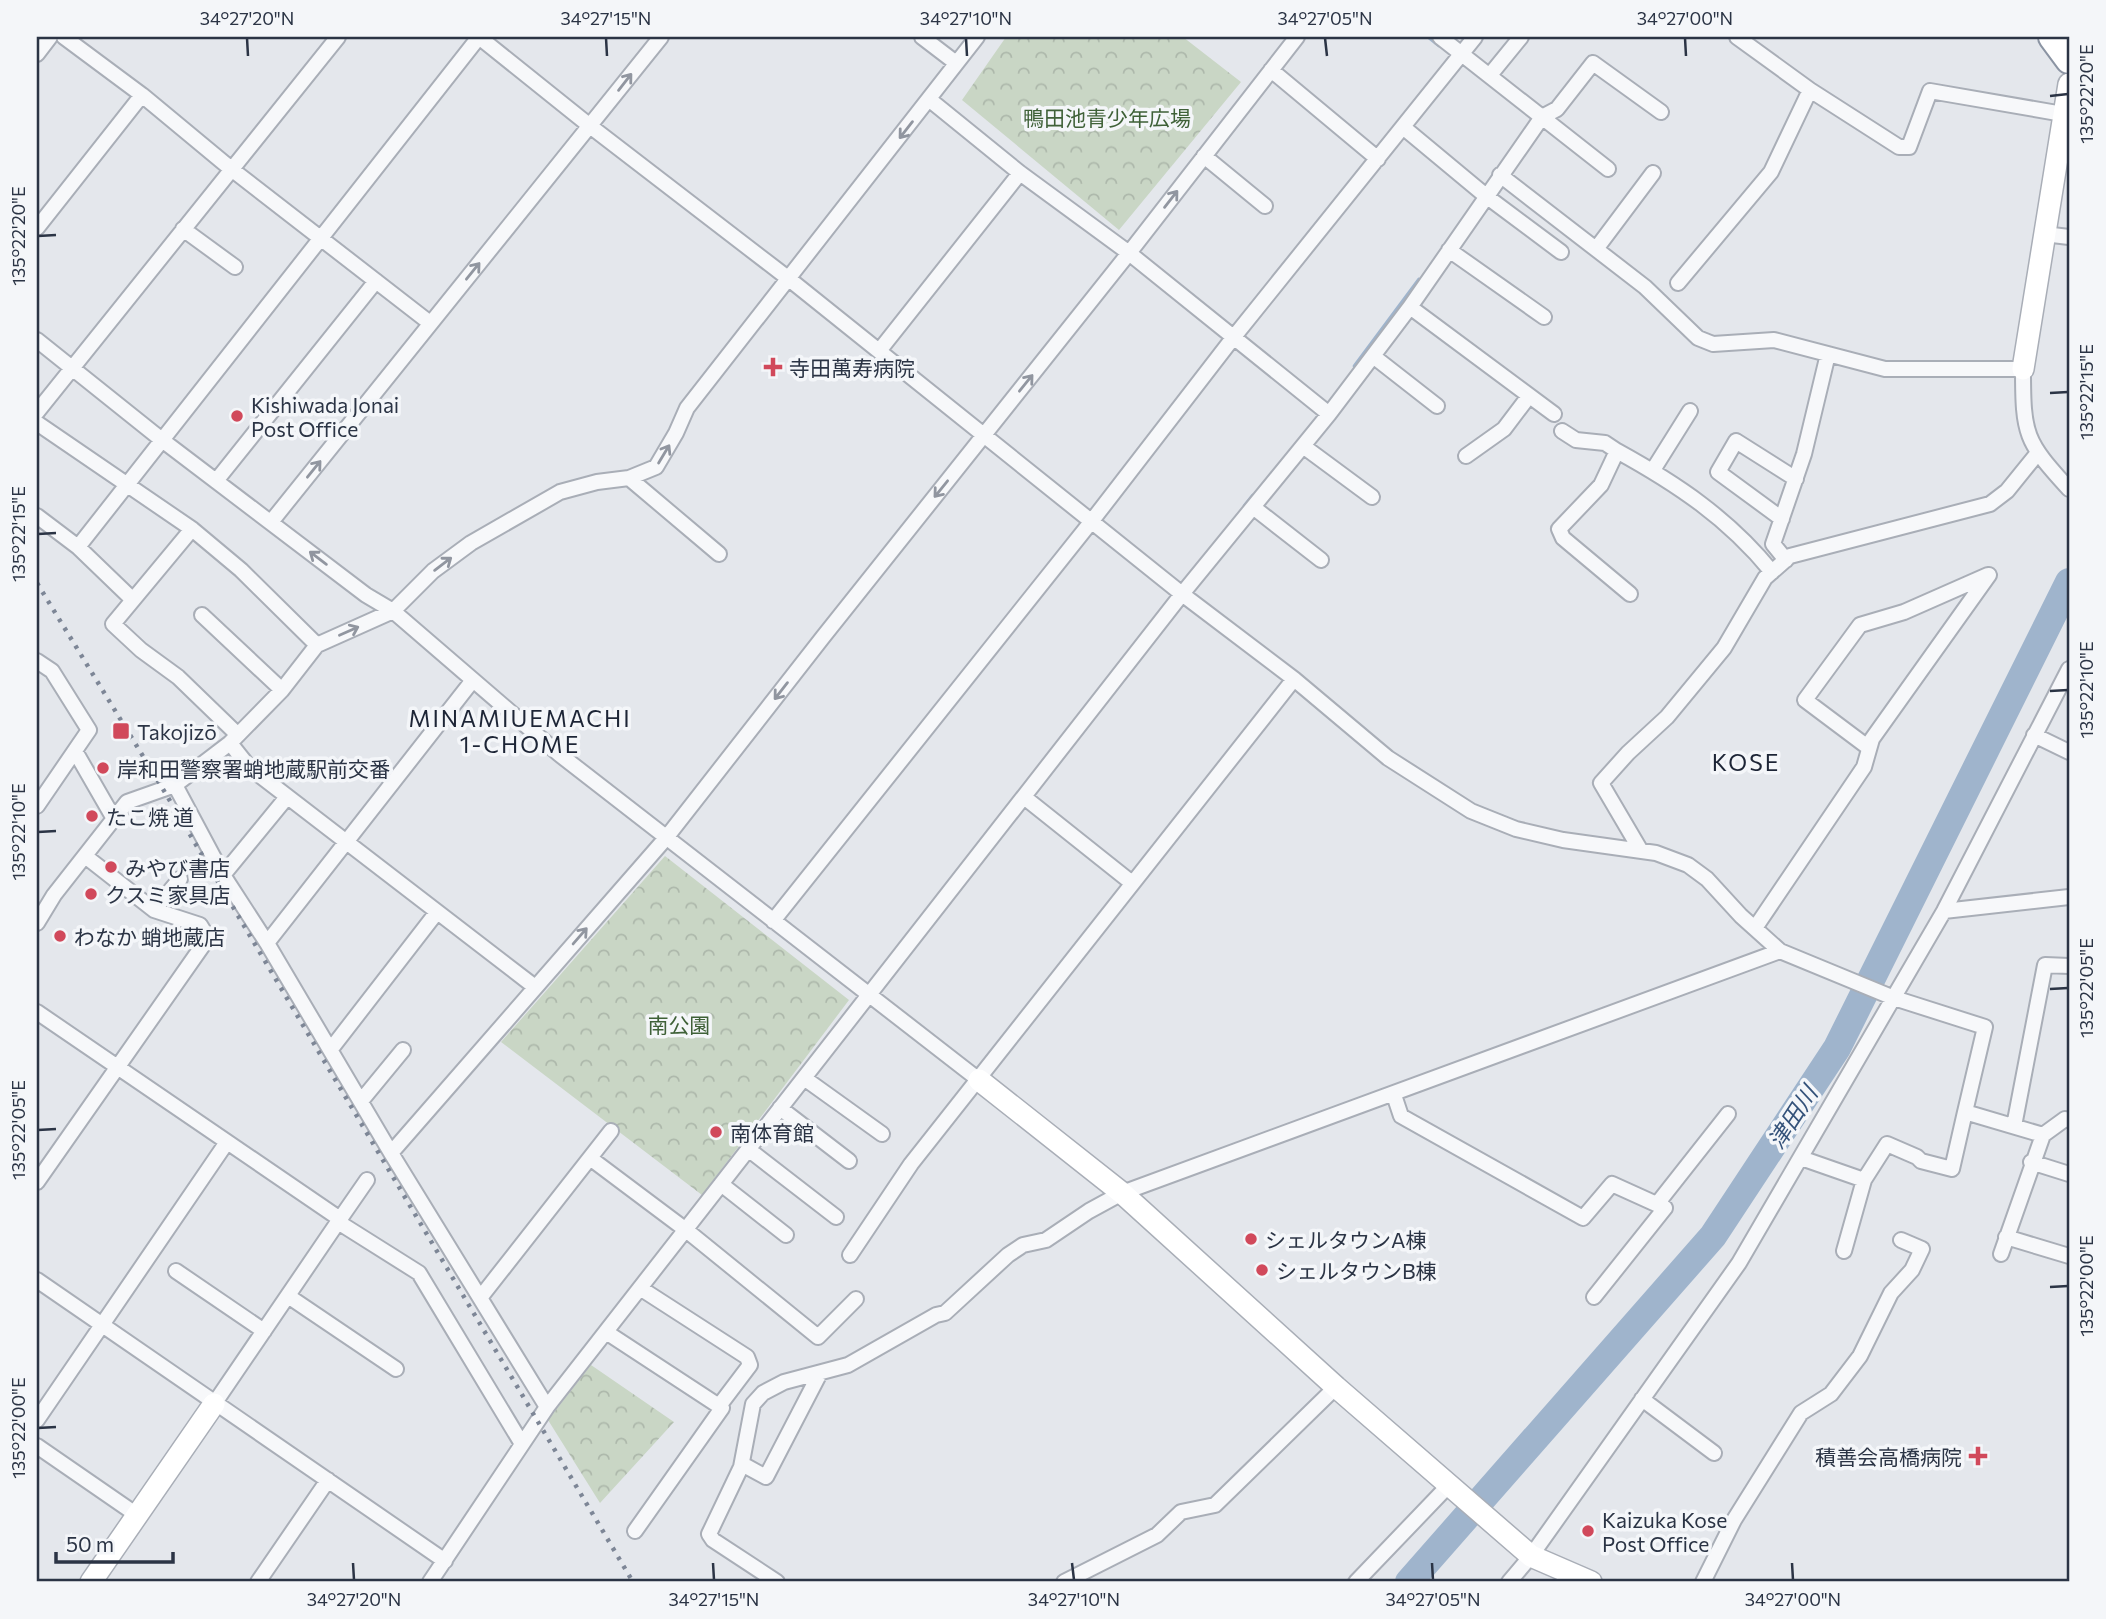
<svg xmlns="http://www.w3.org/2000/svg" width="2106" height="1619" viewBox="0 0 2106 1619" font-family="Commissioner,'Noto Sans JP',sans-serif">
	<defs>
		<pattern id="forest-crowns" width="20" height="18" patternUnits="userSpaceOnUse" patternTransform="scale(1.75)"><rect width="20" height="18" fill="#c9d6c5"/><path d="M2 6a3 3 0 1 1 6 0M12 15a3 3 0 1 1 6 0" fill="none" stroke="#adb8ab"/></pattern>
	</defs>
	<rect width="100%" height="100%" fill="#e4e7ec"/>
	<path fill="url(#forest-crowns)" d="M 1006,37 L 1183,37 L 1241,82 L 1119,230 L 962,100 Z
		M 665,856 L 849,1000 L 702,1195 L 501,1042 Z
		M 591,1365 L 674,1422 L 600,1503 L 548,1420 Z"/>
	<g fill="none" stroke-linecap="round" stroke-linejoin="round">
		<path stroke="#9fb4cc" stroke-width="4.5" d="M 1429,37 L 1439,45
			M 1355,366 L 1419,280
			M 1245,506 L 1253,496"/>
		<path stroke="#9fb4cc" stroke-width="28" d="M 1409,1582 L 1713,1236 L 1837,1048 L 2069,582"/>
		<g stroke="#a9aeb7" stroke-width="18">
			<path id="street" d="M 64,37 L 142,95 L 230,168 L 430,323
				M 479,37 L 590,126 L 789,279 L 1182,594 L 1294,679 L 1388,758 L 1471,811 L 1516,829 L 1563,840 L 1656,853 L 1688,865 L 1707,879 L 1741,916 L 1780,951
				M 922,37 L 956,63
				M 1440,37 L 1608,169
				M 1737,37 L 1810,90 L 1899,147 L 1909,147 L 1930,91 L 2063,114
				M 37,54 L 50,37
				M 1271,70 L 1378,159
				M 1490,75 L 1521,37
				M 930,100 L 1020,173 L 1129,253 L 1329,414
				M 1403,127 L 1486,196 L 1561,252
				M 1204,156 L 1265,206
				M 1500,175 L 1645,287 L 1698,338 L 1713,344 L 1774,340 L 1885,369 L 2023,369 C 2023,435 2025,441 2069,489
				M 37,228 L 142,95
				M 183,229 L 235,267
				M 2044,234 L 2069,237
				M 1596,249 L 1653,173
				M 1449,250 L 1544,317
				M 1678,283 L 1771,172 L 1810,90
				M 1410,307 L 1554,414
				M 37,340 L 162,440 L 366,595 L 393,611 L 559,754 L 979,1080
				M 879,351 L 1020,173
				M 1373,356 L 1437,406
				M 37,412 L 338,37
				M 37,423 L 192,529 L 241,570 L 317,645
				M 1562,431 L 1576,440 L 1605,443 L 1617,451
				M 1303,446 L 1372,497
				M 1466,456 L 1504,429 L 1529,396
				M 1653,470 L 1690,411
				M 629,478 L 719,554
				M 216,481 L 376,281
				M 1253,507 L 1321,560
				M 37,516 L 78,547 L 133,600
				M 1782,519 L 1718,472 L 1736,441 L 1796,479
				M 271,522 L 661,37
				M 192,529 L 113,624 L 141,650 L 178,677 L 238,735
				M 78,547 L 479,37
				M 1786,560 L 1773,544 L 1804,454 L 1828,354
				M 1630,594 L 1563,538 L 1559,529 L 1601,485 L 1617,451 C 1677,484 1728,518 1772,572
				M 202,615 L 282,690
				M 37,661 L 52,671 L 89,730 L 37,806
				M 2034,735 L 2069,752
				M 230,743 L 249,767 L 535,987
				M 1869,748 L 1805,700 L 1860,625 L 1904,612 L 1988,575
				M 75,751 L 113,817
				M 175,785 L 223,875 L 267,943 L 391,1153 L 547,1407
				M 1024,797 L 1132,883
				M 1641,851 L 1601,783 L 1628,753 L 1667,717 L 1724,648 L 1765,578 L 1790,556 L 1990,504 L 2007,491 L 2037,454
				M 223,875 L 287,797
				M 154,910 L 180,879
				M 1944,911 L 2069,897
				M 773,921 L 1091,522 L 1233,338 L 1475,37
				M 37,923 L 54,895 L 127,802 L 175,785 L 230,743 L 282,690 L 317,645 L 393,611 L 433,571 L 471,543 L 560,492 L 597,482 L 629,478 L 656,467 L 676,433 L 687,408 L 977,37
				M 1755,928 L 1864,767 L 1872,739 L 1989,575
				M 267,943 L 473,680
				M 37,1012 L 340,1219 L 214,1404
				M 331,1049 L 437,912
				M 804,1078 L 882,1134
				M 1394,1095 L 1401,1116 L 1583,1218 L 1612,1184 L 1665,1208 L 1594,1297
				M 361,1101 L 403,1050
				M 780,1108 L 849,1161
				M 2014,1126 L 2045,965 L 2069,966
				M 748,1149 L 836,1217
				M 391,1153 L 666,838 L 823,637 L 1129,253 L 1297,37
				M 590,1158 L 686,1230 L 818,1337 L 856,1299
				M 1801,1158 L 1864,1180
				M 2031,1162 L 2069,1174
				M 37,1182 L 208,938 L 200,925 L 154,910 L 85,856
				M 721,1184 L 786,1235
				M 1657,1204 L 1728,1114
				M 340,1219 L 367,1180
				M 338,1222 L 419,1273 L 522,1444
				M 2006,1237 L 2069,1256
				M 1844,1251 L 1864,1180 L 1887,1144 L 1917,1157 L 1921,1161 L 1952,1169 L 1965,1112
				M 2001,1254 L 2043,1135 L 2065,1119 L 2069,1120
				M 850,1255 L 911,1164 L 1294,679
				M 176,1271 L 264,1331
				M 37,1280 L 445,1561
				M 640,1288 L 747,1357 L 750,1365 L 719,1406
				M 288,1296 L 396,1369
				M 480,1298 L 611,1131
				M 606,1332 L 722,1408 L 635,1531
				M 1642,1399 L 1714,1453
				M 37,1420 L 227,1142
				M 37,1446 L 137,1515
				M 742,1464 L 766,1477 L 820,1373
				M 258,1582 L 328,1480
				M 430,1582 L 547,1407 L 1182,594 L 1329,414 L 1410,307 L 1542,117 L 1557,109 L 1593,63 L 1661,112
				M 777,1582 L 713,1540 L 709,1534 L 741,1467 L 753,1404 L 763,1393 L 784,1382 L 848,1365 L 936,1315 L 945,1313 L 1008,1255 L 1023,1245 L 1046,1240 L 1089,1211 L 1122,1193 L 1780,951 L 1894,998 L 1985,1027 L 1965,1112 L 2043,1135
				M 1064,1582 L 1157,1535 L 1181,1512 L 1215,1505 L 1336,1387
				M 1356,1582 L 1449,1485
				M 1509,1582 L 1531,1556 L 1739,1263 L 1944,911 L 2069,669
				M 1703,1582 L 1734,1520 L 1801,1413 L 1831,1394 L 1860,1356 L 1891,1293 L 1912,1270 L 1922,1249 L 1901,1240"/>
		</g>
		<g stroke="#a9aeb7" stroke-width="24">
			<path id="secondary" d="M 2023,369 L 2069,84
				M 979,1080 L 1122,1193 L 1336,1387 L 1531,1556 L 1591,1582
				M 91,1582 L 214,1404"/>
		</g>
		<g stroke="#8b94a3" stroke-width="30">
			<path id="highway" d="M 2052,37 L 2069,60"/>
		</g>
		<use href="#street" stroke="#f7f8fa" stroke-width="14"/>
		<use href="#secondary" stroke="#fff" stroke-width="21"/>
		<use href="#highway" stroke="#fff" stroke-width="26"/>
		<path stroke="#7d8696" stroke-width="4.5" stroke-dasharray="3.5 7" stroke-linecap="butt" d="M 37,583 L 160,784 L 633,1582"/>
	</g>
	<defs><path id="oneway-shaft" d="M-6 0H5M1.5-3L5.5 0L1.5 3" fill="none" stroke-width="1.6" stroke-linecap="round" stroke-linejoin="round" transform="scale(1.75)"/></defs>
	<g stroke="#9196a0">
		<use href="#oneway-shaft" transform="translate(625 82) rotate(-52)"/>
		<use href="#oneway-shaft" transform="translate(906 130) rotate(128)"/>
		<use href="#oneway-shaft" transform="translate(1171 199) rotate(-52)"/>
		<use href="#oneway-shaft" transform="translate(473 271) rotate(-51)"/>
		<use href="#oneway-shaft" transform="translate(1026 383) rotate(-51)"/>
		<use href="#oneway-shaft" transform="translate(664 454) rotate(-59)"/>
		<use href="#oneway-shaft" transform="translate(314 469) rotate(-51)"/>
		<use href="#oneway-shaft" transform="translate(941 489) rotate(129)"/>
		<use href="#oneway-shaft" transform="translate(318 558) rotate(-143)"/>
		<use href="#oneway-shaft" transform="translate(443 564) rotate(-37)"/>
		<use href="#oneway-shaft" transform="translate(349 631) rotate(-24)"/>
		<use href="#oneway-shaft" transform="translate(781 691) rotate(128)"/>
		<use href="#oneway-shaft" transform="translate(580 936) rotate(-49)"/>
	</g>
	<path fill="none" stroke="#2b3445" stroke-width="2.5" d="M 247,38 L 248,56M 606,38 L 607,56M 966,38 L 967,56M 1325,38 L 1327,56M 1685,38 L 1686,56M 2050,96 L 2068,94M 38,236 L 56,235M 2050,393 L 2068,392M 38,534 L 56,533M 2050,691 L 2068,690M 38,832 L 56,831M 2050,989 L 2068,988M 38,1130 L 56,1129M 2050,1287 L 2068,1286M 38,1428 L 56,1427M 353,1563 L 354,1580M 713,1563 L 714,1580M 1072,1563 L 1074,1580M 1432,1563 L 1433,1580M 1792,1563 L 1793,1580"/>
	<g fill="#d1495b" stroke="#f4f6f9" stroke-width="2.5">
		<path d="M769.5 356.5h7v7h7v7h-7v7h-7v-7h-7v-7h7z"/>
		<circle cx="237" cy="416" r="7"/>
		<rect x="112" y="722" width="18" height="18" rx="3.5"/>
		<circle cx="103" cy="768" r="7"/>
		<circle cx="92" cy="816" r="7"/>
		<circle cx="111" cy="867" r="7"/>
		<circle cx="91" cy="894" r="7"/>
		<circle cx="60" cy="936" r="7"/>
		<circle cx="716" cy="1132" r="7"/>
		<circle cx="1251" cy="1239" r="7"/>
		<circle cx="1262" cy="1270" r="7"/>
		<path d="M1974.5 1445.5h7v7h7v7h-7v7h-7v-7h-7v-7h7z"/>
		<circle cx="1588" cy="1531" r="7"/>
	</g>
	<g text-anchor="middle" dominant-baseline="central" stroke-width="7" stroke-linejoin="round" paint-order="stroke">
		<g font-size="21" fill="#3f6138" stroke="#f4f6f9">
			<text x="1107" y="117">鴨田池青少年広場</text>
			<text x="679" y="1024">南公園</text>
		</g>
		<g font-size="21" fill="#2b3445" stroke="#f4f6f9" text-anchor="start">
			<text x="789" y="367">寺田萬寿病院</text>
			<text x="251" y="404">Kishiwada Jonai<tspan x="251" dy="24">Post Office</tspan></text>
			<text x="137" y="731">Takojizō</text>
			<text x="117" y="768">岸和田警察署蛸地蔵駅前交番</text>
			<text x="106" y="816">たこ焼 道</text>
			<text x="125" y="867">みやび書店</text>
			<text x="105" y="894">クスミ家具店</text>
			<text x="74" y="936">わなか 蛸地蔵店</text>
			<text x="730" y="1132">南体育館</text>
			<text x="1265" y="1239">シェルタウンA棟</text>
			<text x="1276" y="1270">シェルタウンB棟</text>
			<text x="1962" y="1456" text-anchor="end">積善会高橋病院</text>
			<text x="1602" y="1519">Kaizuka Kose<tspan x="1602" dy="24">Post Office</tspan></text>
		</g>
		<g font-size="23" letter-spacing="2" fill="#1d2536" stroke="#f4f6f9">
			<text x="520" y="718">MINAMIUEMACHI<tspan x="520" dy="26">1-CHOME</tspan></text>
			<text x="1746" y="762">KOSE</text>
		</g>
		<g font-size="23" font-style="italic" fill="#34527a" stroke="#f4f6f9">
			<text transform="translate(1792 1117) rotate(-57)">津田川</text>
		</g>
	</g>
	<rect width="2106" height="1619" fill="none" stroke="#f4f6f9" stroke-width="77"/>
	<path d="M56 1552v10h117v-10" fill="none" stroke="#2b3445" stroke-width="3.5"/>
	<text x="66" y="1552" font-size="21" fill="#2b3445" stroke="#f4f6f9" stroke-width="5" paint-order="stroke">50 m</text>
	<rect x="38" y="38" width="2030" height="1542" fill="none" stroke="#2b3445" stroke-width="2.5"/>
	<g font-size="18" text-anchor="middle" fill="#2b3445">
		<text x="247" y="25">34°27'20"N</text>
		<text x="606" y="25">34°27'15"N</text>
		<text x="966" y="25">34°27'10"N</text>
		<text x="1325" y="25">34°27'05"N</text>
		<text x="1685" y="25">34°27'00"N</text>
		<text transform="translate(2087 94) rotate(-90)" y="6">135°22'20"E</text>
		<text transform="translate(19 236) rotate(-90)" y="6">135°22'20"E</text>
		<text transform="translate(2087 392) rotate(-90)" y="6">135°22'15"E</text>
		<text transform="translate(19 534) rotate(-90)" y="6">135°22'15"E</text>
		<text transform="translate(2087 690) rotate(-90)" y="6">135°22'10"E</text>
		<text transform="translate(19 832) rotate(-90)" y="6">135°22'10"E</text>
		<text transform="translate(2087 988) rotate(-90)" y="6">135°22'05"E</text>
		<text transform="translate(19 1130) rotate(-90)" y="6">135°22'05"E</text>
		<text transform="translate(2087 1286) rotate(-90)" y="6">135°22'00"E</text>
		<text transform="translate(19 1428) rotate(-90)" y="6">135°22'00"E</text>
		<text x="354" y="1606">34°27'20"N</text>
		<text x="714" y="1606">34°27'15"N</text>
		<text x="1074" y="1606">34°27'10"N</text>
		<text x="1433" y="1606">34°27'05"N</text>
		<text x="1793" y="1606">34°27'00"N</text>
	</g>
</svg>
